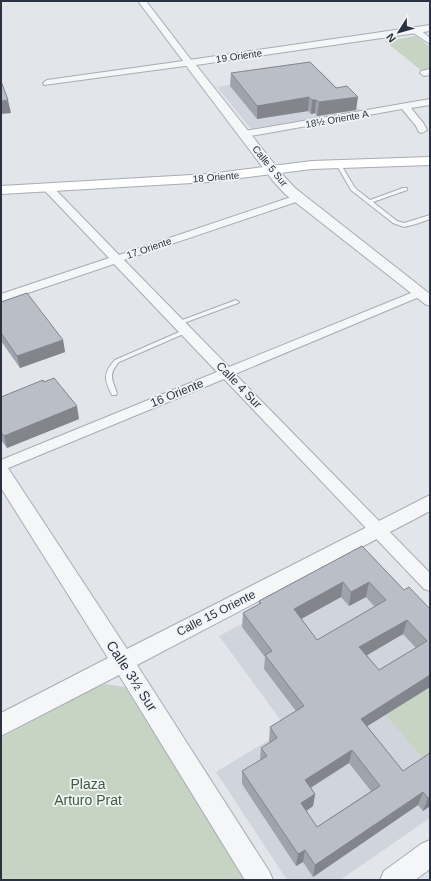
<svg xmlns="http://www.w3.org/2000/svg" width="431" height="881" viewBox="0 0 431 881" font-family="Arial,sans-serif">
	<rect width="100%" height="100%" fill="#e2e5ea"/>
	<path fill="#d0d4dc" d="M 321,71 L 361,111 L 251,129 L 217,87 Z
		M 369,556 L 430,622 L 430,818 L 340,880 L 287,880 L 216,772 L 287,729 L 219,636 Z"/>
	<path fill="#c7d4c3" d="M 416,36 L 430,47 L 430,70 L 423,72 L 385,41 Z
		M 106,684 L 125,687 L 246,880 L 1,880 L 1,738 L 98,686 Z
		M 430,687 L 430,763 L 428,764 L 386,715 Z"/>
	<g fill="none" stroke-linecap="round" stroke-linejoin="round">
		<g stroke="#a7acb4" stroke-width="2">
			<path id="service" d="M 336,163 L 340,163 L 355,188 L 370,200 L 403,188 L 407,188 L 407,190 L 373,202 L 397,221 L 404,223 L 430,215 L 430,219 L 416,224 L 404,227 L 393,223 L 351,190 L 336,164 Z
				M 236,300 L 239,302 L 238,303 L 181,324 L 179,325 L 176,323 L 177,322 Z
				M 186,329 L 188,330 L 189,331 L 188,332 L 119,362 C 108,374 112,379 117,393 L 116,395 L 112,395 C 104,379 103,373 115,360 Z"/>
		</g>
		<g stroke="#a7acb4" stroke-width="2">
			<path id="minor" d="M 138,1 L 146,1 L 192,61 L 193,63 L 192,65 L 44,85 L 43,83 L 47,80 L 183,61 Z
				M 412,28 L 418,28 L 430,38 L 430,44 L 412,32 Z
				M 430,69 L 430,75 L 424,76 L 420,73 L 421,71 Z
				M 430,99 L 430,105 L 411,108 L 424,124 L 427,130 L 422,133 L 419,132 L 416,126 L 402,109 L 245,137 L 240,134 L 245,131 Z
				M 47,184 L 51,185 L 119,255 L 294,196 L 302,196 L 303,198 L 302,200 L 124,260 L 229,367 L 416,291 L 424,291 L 426,293 L 424,295 L 235,374 L 430,573 L 430,591 L 424,589 L 224,379 L 1,471 L 1,460 L 217,372 L 114,264 L 1,302 L 1,294 L 109,258 L 43,189 L 42,187 L 43,185 Z"/>
		</g>
		<g stroke="#a7acb4" stroke-width="2">
			<path id="tertiary" d="M 430,25 L 430,31 L 196,65 L 283,175 L 295,188 L 430,294 L 430,306 L 425,304 L 285,194 L 273,181 L 184,63 L 189,60 Z
				M 1,466 L 8,468 L 127,649 L 430,495 L 430,511 L 137,665 L 269,871 L 273,880 L 245,880 L 119,675 L 1,736 L 1,713 L 108,658 L 1,488 Z
				M 430,840 L 430,869 L 415,880 L 380,880 L 384,871 L 421,844 Z"/>
		</g>
		<g stroke="#a7acb4" stroke-width="2">
			<path id="secondary" d="M 430,157 L 430,165 L 312,169 L 209,182 L 1,194 L 1,186 L 209,174 L 312,161 Z"/>
		</g>
		<use href="#service" fill="#f4f6f8" fill-rule="evenodd"/>
		<use href="#minor" fill="#f4f6f8" fill-rule="evenodd"/>
		<use href="#tertiary" fill="#f4f6f8" fill-rule="evenodd"/>
		<use href="#secondary" fill="#fff" fill-rule="evenodd"/>
	</g>
	<path fill="#9fa3ab" fill-rule="evenodd" d="M 231,73 L 356,110 L 317,116 L 315,113 L 311,114 L 308,111 L 257,119 L 230,86 Z
		M 1,302 L 63,340 L 65,352 L 20,368 L 1,341 Z
		M 1,397 L 79,419 L 7,448 L 1,440 Z
		M 362,546 L 404,590 L 430,609 L 430,687 L 367,726 L 403,771 L 430,753 L 430,806 L 423,811 L 418,805 L 313,877 L 303,862 L 296,866 L 242,784 L 242,771 L 260,760 L 261,748 L 270,742 L 269,741 L 270,727 L 296,711 L 264,669 L 265,657 L 242,627 L 243,613 L 259,604 L 259,601 ZM 341,597 L 349,606 L 366,597 L 375,607 L 317,640 L 301,619 ZM 403,634 L 416,648 L 379,670 L 367,655 ZM 349,763 L 371,791 L 317,827 L 306,811 L 313,806 L 315,794 L 311,788 Z"/>
	<path fill="#82858b" d="M 309,97 L 308,111 L 257,119 L 257,106 Z
		M 358,97 L 356,110 L 317,116 L 319,102 Z
		M 8,100 L 11,113 L 1,114 L 1,101 Z
		M 312,100 L 316,100 L 315,113 L 311,114 Z
		M 63,340 L 65,352 L 20,368 L 17,356 Z
		M 77,406 L 79,419 L 7,448 L 4,436 Z
		M 343,582 L 341,597 L 292,624 L 294,609 Z
		M 369,582 L 366,597 L 349,606 L 351,592 Z
		M 407,620 L 403,634 L 357,661 L 359,647 Z
		M 430,675 L 430,687 L 358,732 L 361,719 Z
		M 352,750 L 349,763 L 303,792 L 305,780 Z
		M 423,792 L 418,805 L 313,877 L 315,865 Z
		M 315,794 L 313,806 L 299,816 L 301,803 Z
		M 430,797 L 430,806 L 423,811 L 428,798 Z
		M 305,850 L 303,862 L 296,866 L 298,854 Z"/>
	<path fill="#b9bec7" stroke="#82858b" fill-rule="evenodd" d="M 310,62 L 336,88 L 347,86 L 358,97 L 319,102 L 316,100 L 312,100 L 309,97 L 257,106 L 231,73 Z
		M 1,81 L 8,100 L 1,101 Z
		M 27,293 L 63,340 L 17,356 L 1,333 L 1,302 Z
		M 54,378 L 77,406 L 4,436 L 1,432 L 1,397 L 43,380 L 44,382 Z
		M 362,546 L 404,590 L 409,587 L 430,609 L 430,675 L 361,719 L 403,771 L 430,753 L 430,797 L 428,798 L 423,792 L 315,865 L 305,850 L 298,854 L 242,771 L 267,756 L 261,748 L 277,738 L 270,727 L 304,706 L 265,655 L 272,651 L 243,613 L 261,603 L 259,601 ZM 343,582 L 351,592 L 369,582 L 386,600 L 317,640 L 294,609 ZM 407,620 L 427,641 L 379,670 L 359,647 ZM 352,750 L 380,786 L 317,827 L 301,803 L 315,794 L 305,780 Z"/>
	<g text-anchor="middle" dominant-baseline="central" stroke-width="3.5" stroke-linejoin="round" paint-order="stroke">
		<g font-size="10" fill="#2a3241" stroke="#f1f4f7">
			<text transform="translate(239 56) rotate(-8)">19 Oriente</text>
			<text transform="translate(337 119) rotate(-10)">18½ Oriente A</text>
			<text transform="translate(270 166) rotate(51)">Calle 5 Sur</text>
			<text transform="translate(216 177) rotate(-5)">18 Oriente</text>
			<text transform="translate(149 248) rotate(-19)">17 Oriente</text>
		</g>
		<g font-size="12" fill="#2a3241" stroke="#f1f4f7">
			<text transform="translate(239 385) rotate(46)">Calle 4 Sur</text>
			<text transform="translate(177 393) rotate(-22)">16 Oriente</text>
			<text transform="translate(216 613) rotate(-27)">Calle 15 Oriente</text>
		</g>
		<g font-size="14" fill="#2a3241" stroke="#f1f4f7">
			<text transform="translate(132 676) rotate(57)">Calle 3½ Sur</text>
		</g>
		<g font-size="14" fill="#3d5d38" stroke="#f1f4f7">
			<text x="88" y="784">Plaza<tspan x="88" dy="16">Arturo Prat</tspan></text>
		</g>
	</g>
	<rect width="431" height="881" fill="none" stroke="#2a3241" stroke-width="4"/>
	<g transform="translate(399 32) rotate(233)" stroke="#f1f4f7" stroke-width="3" paint-order="stroke">
	<path d="M0-3L7 15L0 10L-7 15Z" fill="#2a3241"/>
	<text y="-6" font-size="11" font-weight="bold" text-anchor="middle" fill="#2a3241">N</text>
	</g>
</svg>
